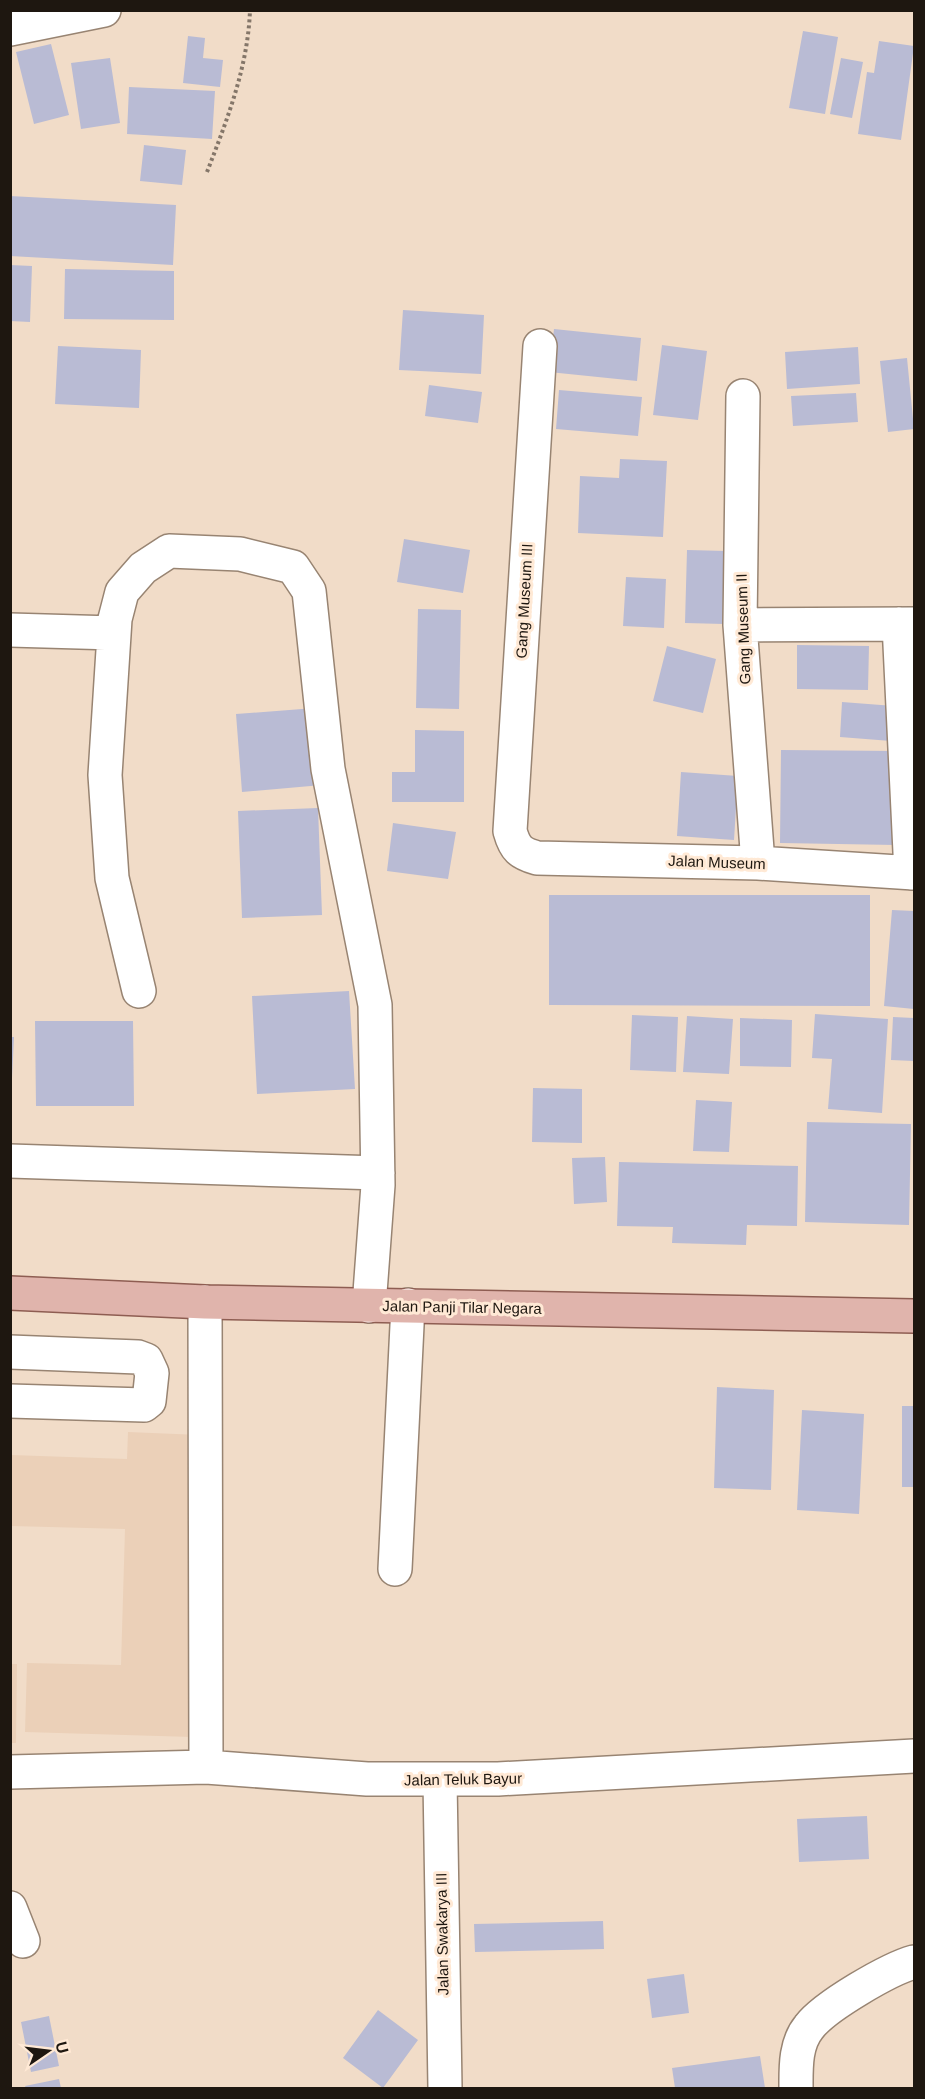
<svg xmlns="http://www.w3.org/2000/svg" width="925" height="2099" viewBox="0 0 925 2099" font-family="Arial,sans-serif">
	<rect width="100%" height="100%" fill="#f1dcc8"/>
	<path fill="#ebd0b8" d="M 128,1432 L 200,1435 L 192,1737 L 25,1732 L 27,1663 L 121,1665 L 125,1529 L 11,1526 L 11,1455 L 127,1459 Z
		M 11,1664 L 17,1664 L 16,1743 L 11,1743 Z"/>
	<path fill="#b9bbd4" d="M 803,31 L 838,37 L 825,114 L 789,108 Z
		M 188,36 L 205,38 L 203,58 L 223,60 L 220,87 L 183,83 Z
		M 879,41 L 914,46 L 901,140 L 858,134 L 867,72 L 874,73 Z
		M 51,44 L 69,115 L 34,124 L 16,52 Z
		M 110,58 L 120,123 L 81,129 L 71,63 Z
		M 841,58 L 863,62 L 852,118 L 830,114 Z
		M 129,87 L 215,91 L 212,139 L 127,134 Z
		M 144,145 L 186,150 L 182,185 L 140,181 Z
		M 10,196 L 176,205 L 173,265 L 10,256 Z
		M 10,265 L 32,266 L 30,322 L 10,321 Z
		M 65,269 L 174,271 L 174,320 L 64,319 Z
		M 403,310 L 484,315 L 481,374 L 399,370 Z
		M 554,329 L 641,338 L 637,381 L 549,372 Z
		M 662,345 L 707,351 L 698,420 L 653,415 Z
		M 58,346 L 141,350 L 139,408 L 55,404 Z
		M 858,347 L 860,384 L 787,389 L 785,352 Z
		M 907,358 L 914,429 L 888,432 L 880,361 Z
		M 429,385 L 482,392 L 478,423 L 425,416 Z
		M 559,390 L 642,397 L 638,436 L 556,429 Z
		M 856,393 L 858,422 L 793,426 L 791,396 Z
		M 620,459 L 667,461 L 663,537 L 578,533 L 580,476 L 619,478 Z
		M 404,539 L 470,550 L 463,593 L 397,582 Z
		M 687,550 L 727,551 L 724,624 L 685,623 Z
		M 626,577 L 666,579 L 664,628 L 623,626 Z
		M 418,609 L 461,610 L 459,709 L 416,708 Z
		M 797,645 L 869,646 L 868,690 L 797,689 Z
		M 667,646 L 716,659 L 703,713 L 653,701 Z
		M 842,702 L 894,706 L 891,741 L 840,737 Z
		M 315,708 L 322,785 L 242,792 L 236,714 Z
		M 415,730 L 464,731 L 464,802 L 392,802 L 392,772 L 415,772 Z
		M 781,750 L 897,751 L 896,845 L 780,843 Z
		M 681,772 L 738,776 L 734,840 L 677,836 Z
		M 318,808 L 322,915 L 242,918 L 238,811 Z
		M 393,823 L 456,832 L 448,879 L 387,871 Z
		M 549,895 L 870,895 L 870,1006 L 549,1005 Z
		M 892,910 L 914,911 L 914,1009 L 884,1006 Z
		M 349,991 L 355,1089 L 257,1094 L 252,996 Z
		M 815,1014 L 888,1019 L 882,1113 L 828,1109 L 832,1059 L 812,1058 Z
		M 632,1015 L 678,1017 L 676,1072 L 630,1070 Z
		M 687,1016 L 733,1019 L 729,1074 L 683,1072 Z
		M 893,1017 L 914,1018 L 914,1061 L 891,1060 Z
		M 740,1018 L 792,1020 L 791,1067 L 740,1066 Z
		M 35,1021 L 133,1021 L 134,1106 L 36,1106 Z
		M 10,1037 L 14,1037 L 12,1078 L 10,1078 Z
		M 533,1088 L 582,1089 L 582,1143 L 532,1142 Z
		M 696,1100 L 732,1102 L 729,1152 L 693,1151 Z
		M 807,1122 L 911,1124 L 909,1225 L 805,1222 Z
		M 605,1157 L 607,1202 L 574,1204 L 572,1158 Z
		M 619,1162 L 798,1166 L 797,1226 L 747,1225 L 746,1245 L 672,1243 L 673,1227 L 617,1226 Z
		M 717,1387 L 774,1390 L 771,1490 L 714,1488 Z
		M 902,1406 L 914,1406 L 914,1487 L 902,1487 Z
		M 802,1410 L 864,1414 L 859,1514 L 797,1510 Z
		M 867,1816 L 869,1859 L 799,1862 L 797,1819 Z
		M 603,1921 L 604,1949 L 475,1952 L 474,1924 Z
		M 684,1974 L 689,2013 L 652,2018 L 647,1979 Z
		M 378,2010 L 418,2040 L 383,2088 L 343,2058 Z
		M 49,2016 L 59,2066 L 31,2072 L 21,2022 Z
		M 760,2056 L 765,2088 L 675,2088 L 672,2068 Z
		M 59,2079 L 61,2088 L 26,2088 L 25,2086 Z"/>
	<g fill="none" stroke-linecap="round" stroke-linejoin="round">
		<g stroke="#988472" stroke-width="36">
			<path id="minor" d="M 10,29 L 104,10
				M 540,346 L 510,831 C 515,849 520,853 537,858 L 758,863 L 914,873
				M 743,396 L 740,625 L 758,863
				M 899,624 L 911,873
				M 740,625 L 914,624
				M 10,630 L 114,633
				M 139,991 L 112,878 L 105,775 L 115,619 L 122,592 L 143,568 L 169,551 L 240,554 L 293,567 L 309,591 L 328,769 L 375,1005 L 378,1185 L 369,1306
				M 10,1161 L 378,1173
				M 205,1302 L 206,1767
				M 10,1352 L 138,1357 L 146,1360 L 152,1373 L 149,1401 L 144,1405 L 10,1401
				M 395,1569 L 408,1305
				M 10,1772 L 206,1767 L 367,1779 L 498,1779 L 914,1756
				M 440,1780 L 445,2088
				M 10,1908 L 23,1941
				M 796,2088 C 796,2068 795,2044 809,2027 C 825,2006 889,1969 914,1962"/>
		</g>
		<g stroke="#8e5d52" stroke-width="36">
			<path id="major" d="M 10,1293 L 205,1302 L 914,1316"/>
		</g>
		<path stroke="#847669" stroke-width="4" stroke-dasharray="3 3" stroke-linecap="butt" d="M 207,172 C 227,120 248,67 250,10"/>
		<use href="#minor" stroke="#fff" stroke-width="33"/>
		<use href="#major" stroke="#e0b4ac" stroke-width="33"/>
	</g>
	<g text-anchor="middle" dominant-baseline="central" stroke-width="6" stroke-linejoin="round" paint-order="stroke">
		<g font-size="15" fill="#1e1710" stroke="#ffe9d5">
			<text transform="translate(524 601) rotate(-87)">Gang Museum III</text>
			<text transform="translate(743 629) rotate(-92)">Gang Museum II</text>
			<text transform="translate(717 862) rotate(2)">Jalan Museum</text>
			<text transform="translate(462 1307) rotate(1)">Jalan Panji Tilar Negara</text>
			<text transform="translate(463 1779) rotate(-1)">Jalan Teluk Bayur</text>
			<text transform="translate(442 1934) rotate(-91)">Jalan Swakarya III</text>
		</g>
	</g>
	<rect width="925" height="2099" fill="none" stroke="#1e1710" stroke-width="24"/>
	<g transform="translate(48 2051) rotate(76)" stroke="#ffe9d5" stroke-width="4.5" paint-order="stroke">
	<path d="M0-4.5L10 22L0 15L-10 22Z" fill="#1e1710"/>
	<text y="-9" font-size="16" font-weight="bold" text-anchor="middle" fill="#1e1710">U</text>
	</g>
</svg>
